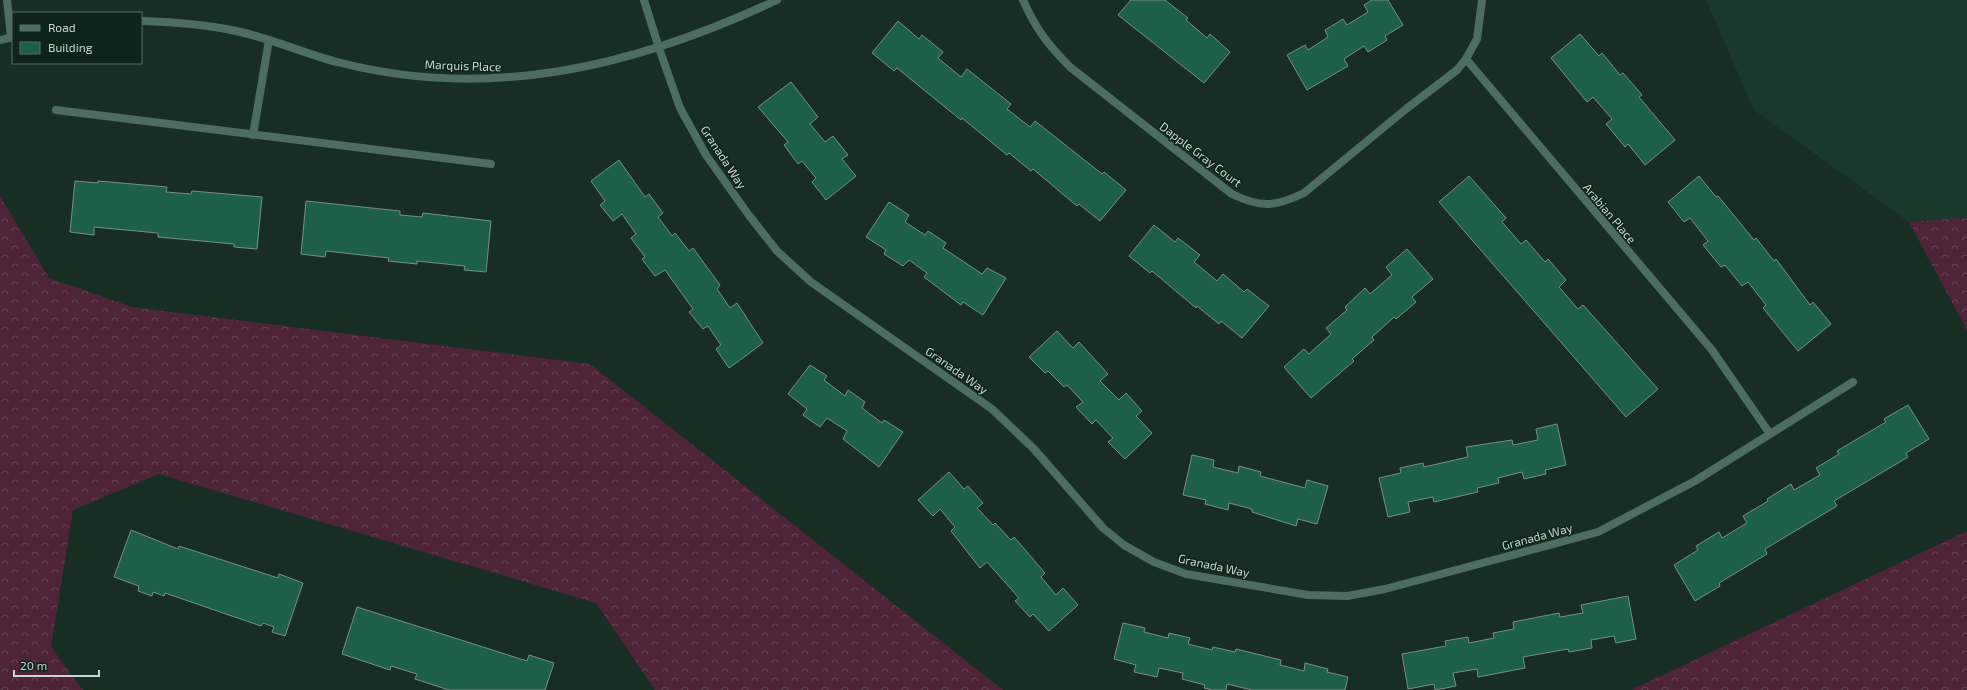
<svg xmlns="http://www.w3.org/2000/svg" width="1967" height="690" viewBox="0 0 1967 690" font-family="'Exo 2',sans-serif">
	<defs>
		<pattern id="forest-crowns" width="20" height="18" patternUnits="userSpaceOnUse"><rect width="20" height="18" fill="#4d2438"/><path d="M2 6a3 3 0 1 1 6 0M12 15a3 3 0 1 1 6 0" fill="none" stroke="#654354"/></pattern>
	</defs>
	<rect width="100%" height="100%" fill="#182e25"/>
	<path fill="#1a382c" d="M 1706,0 L 1967,0 L 1967,217 L 1909,222 L 1754,110 Z"/>
	<path fill="url(#forest-crowns)" d="M 0,196 L 49,278 L 132,307 L 590,364 L 1003,690 L 655,690 L 596,603 L 159,474 L 73,510 L 51,647 L 83,690 L 0,690 Z
		M 1967,217 L 1967,330 L 1909,222 Z
		M 1967,531 L 1967,690 L 1631,690 Z"/>
	<path fill="#1e5f47" stroke="#779084" d="M 1131,0 L 1165,0 L 1188,18 L 1186,20 L 1207,38 L 1210,34 L 1230,52 L 1204,83 L 1118,15 Z
		M 1372,0 L 1388,0 L 1403,25 L 1385,36 L 1387,40 L 1368,52 L 1364,46 L 1344,59 L 1348,66 L 1307,90 L 1287,55 L 1305,45 L 1308,50 L 1328,37 L 1325,30 L 1343,19 L 1347,25 L 1368,12 L 1364,5 Z
		M 898,21 L 919,39 L 922,35 L 943,52 L 938,58 L 961,77 L 967,69 L 1011,104 L 1007,109 L 1030,127 L 1035,121 L 1102,174 L 1104,172 L 1126,190 L 1100,221 L 1079,204 L 1077,206 L 1033,169 L 1031,171 L 1009,153 L 1007,155 L 962,118 L 961,120 L 897,68 L 894,71 L 872,53 Z
		M 1580,34 L 1599,56 L 1602,53 L 1620,75 L 1623,73 L 1642,95 L 1639,97 L 1675,140 L 1645,165 L 1628,144 L 1625,147 L 1606,124 L 1612,119 L 1593,97 L 1587,102 L 1551,58 Z
		M 791,82 L 818,117 L 810,124 L 825,142 L 833,136 L 848,155 L 842,159 L 856,176 L 826,200 L 812,182 L 816,178 L 802,161 L 798,164 L 784,145 L 788,142 L 758,107 Z
		M 619,160 L 645,197 L 649,194 L 663,213 L 658,217 L 672,236 L 675,233 L 689,251 L 693,248 L 720,285 L 717,289 L 730,308 L 737,303 L 763,343 L 729,368 L 716,349 L 721,345 L 708,326 L 703,329 L 689,312 L 693,309 L 665,270 L 655,276 L 642,259 L 645,257 L 631,238 L 636,234 L 622,214 L 613,221 L 600,205 L 605,201 L 591,181 Z
		M 1469,176 L 1506,218 L 1502,222 L 1521,244 L 1526,240 L 1545,262 L 1548,259 L 1566,280 L 1559,287 L 1578,309 L 1583,305 L 1658,389 L 1626,417 L 1439,202 Z
		M 1699,176 L 1716,197 L 1718,196 L 1754,240 L 1756,238 L 1774,261 L 1776,259 L 1810,305 L 1813,302 L 1831,324 L 1798,351 L 1763,308 L 1766,305 L 1748,282 L 1742,286 L 1725,265 L 1721,267 L 1703,245 L 1708,241 L 1690,218 L 1684,222 L 1668,202 Z
		M 75,181 L 98,183 L 98,181 L 167,187 L 166,192 L 191,194 L 192,191 L 262,197 L 257,249 L 234,247 L 234,244 L 158,237 L 158,233 L 94,227 L 94,235 L 70,232 Z
		M 306,201 L 400,211 L 400,215 L 422,217 L 423,213 L 491,221 L 486,272 L 464,270 L 465,266 L 417,261 L 417,264 L 388,261 L 389,258 L 326,251 L 325,257 L 301,254 Z
		M 889,202 L 909,215 L 905,222 L 925,235 L 928,231 L 946,243 L 943,248 L 982,274 L 987,268 L 1006,278 L 983,315 L 963,302 L 961,305 L 924,277 L 927,273 L 909,260 L 903,266 L 884,254 L 886,250 L 866,237 Z
		M 1154,225 L 1175,242 L 1178,238 L 1200,255 L 1194,262 L 1217,281 L 1223,274 L 1244,292 L 1247,289 L 1269,306 L 1242,338 L 1221,321 L 1219,324 L 1197,306 L 1196,308 L 1152,271 L 1150,273 L 1129,256 Z
		M 1407,249 L 1433,279 L 1412,297 L 1416,302 L 1396,319 L 1394,317 L 1372,337 L 1374,340 L 1352,359 L 1354,361 L 1311,398 L 1284,367 L 1304,349 L 1309,354 L 1331,334 L 1326,328 L 1347,310 L 1345,307 L 1365,288 L 1370,294 L 1392,275 L 1386,267 Z
		M 1057,331 L 1073,348 L 1079,342 L 1108,374 L 1100,381 L 1119,400 L 1126,393 L 1142,411 L 1136,416 L 1152,433 L 1125,459 L 1108,442 L 1113,438 L 1096,420 L 1092,424 L 1076,407 L 1083,402 L 1067,385 L 1064,387 L 1048,371 L 1045,373 L 1029,357 Z
		M 810,365 L 827,376 L 824,380 L 845,396 L 848,390 L 865,402 L 862,408 L 882,423 L 884,420 L 903,432 L 879,467 L 843,439 L 847,431 L 827,418 L 820,427 L 803,415 L 807,409 L 788,394 Z
		M 1908,405 L 1929,439 L 1906,453 L 1908,457 L 1834,501 L 1837,506 L 1765,549 L 1767,554 L 1719,583 L 1720,586 L 1695,601 L 1674,565 L 1698,550 L 1696,546 L 1719,532 L 1722,538 L 1747,523 L 1743,516 L 1768,501 L 1767,499 L 1791,484 L 1794,490 L 1820,475 L 1816,468 L 1839,454 L 1837,451 L 1886,422 L 1884,419 Z
		M 1557,424 L 1566,465 L 1545,470 L 1546,474 L 1524,479 L 1522,472 L 1498,478 L 1499,483 L 1477,488 L 1478,492 L 1434,502 L 1433,497 L 1408,502 L 1410,512 L 1388,517 L 1379,478 L 1401,473 L 1400,468 L 1423,463 L 1424,467 L 1468,457 L 1466,447 L 1512,440 L 1513,445 L 1538,440 L 1536,429 Z
		M 1192,455 L 1214,460 L 1213,467 L 1238,473 L 1239,466 L 1261,472 L 1260,476 L 1305,488 L 1307,480 L 1328,486 L 1317,524 L 1298,519 L 1296,526 L 1252,512 L 1252,509 L 1229,503 L 1228,510 L 1205,504 L 1206,500 L 1183,495 Z
		M 949,472 L 964,489 L 968,486 L 983,503 L 977,508 L 993,525 L 995,523 L 1011,540 L 1014,537 L 1045,573 L 1041,577 L 1056,595 L 1063,588 L 1078,605 L 1049,631 L 1033,614 L 1030,617 L 1015,601 L 1019,598 L 987,562 L 980,568 L 951,531 L 955,527 L 940,509 L 933,516 L 918,500 Z
		M 131,530 L 178,549 L 179,546 L 278,578 L 279,574 L 303,583 L 285,636 L 272,632 L 274,627 L 263,623 L 261,626 L 165,593 L 164,596 L 153,592 L 152,596 L 138,591 L 139,586 L 114,577 Z
		M 1628,596 L 1636,639 L 1616,643 L 1614,636 L 1591,640 L 1592,648 L 1569,652 L 1568,649 L 1523,657 L 1525,668 L 1478,677 L 1477,669 L 1453,673 L 1456,686 L 1435,690 L 1434,684 L 1408,689 L 1402,654 L 1446,646 L 1445,641 L 1468,637 L 1469,643 L 1494,638 L 1493,633 L 1514,629 L 1513,622 L 1559,613 L 1560,617 L 1583,613 L 1581,605 Z
		M 357,607 L 527,661 L 529,655 L 554,663 L 545,690 L 449,690 L 415,679 L 417,674 L 391,666 L 390,670 L 342,654 Z
		M 1123,623 L 1145,628 L 1144,632 L 1168,638 L 1169,633 L 1190,638 L 1188,644 L 1212,650 L 1213,647 L 1235,652 L 1236,649 L 1281,660 L 1280,665 L 1304,671 L 1305,663 L 1328,669 L 1327,672 L 1348,677 L 1345,690 L 1252,690 L 1227,684 L 1226,690 L 1213,690 L 1204,688 L 1205,685 L 1182,679 L 1183,673 L 1159,668 L 1157,677 L 1134,672 L 1136,665 L 1114,659 Z"/>
	<g fill="none" stroke-linecap="round" stroke-linejoin="round">
		<path stroke="#4d6d5f" stroke-width="8" d="M 7,0 L 11,37
			M 644,0 L 659,48
			M 56,110 L 491,164
			M 253,135 L 269,40"/>
		<path stroke="#4d6d5f" stroke-width="8" d="M 1023,0 C 1035,28 1049,46 1070,67 L 1232,194 C 1261,208 1275,207 1304,193 L 1406,109 L 1457,70 L 1466,59
			M 1482,0 L 1477,39 L 1466,59 L 1712,350 L 1770,434
			M 141,21 C 173,22 204,24 236,31 C 270,38 303,53 337,62 C 491,102 636,66 777,0
			M 0,40 L 13,37
			M 659,48 L 680,108 L 706,155 L 748,214 L 777,251 L 811,282 L 992,409 L 1034,449 L 1103,528 L 1124,545 L 1154,562 L 1186,574 L 1308,595 L 1347,596 L 1385,589 L 1598,532 L 1695,481 L 1853,382"/>
	</g>
	<g text-anchor="middle" dominant-baseline="central" stroke-width="3" stroke-linejoin="round" paint-order="stroke">
		<g font-size="12" fill="#c9d6d0" stroke="#0e241b">
			<text transform="translate(463 65) rotate(2)">Marquis Place</text>
			<text transform="translate(1201 154) rotate(37)">Dapple Gray Court</text>
			<text transform="translate(724 157) rotate(57)">Granada Way</text>
			<text transform="translate(1610 213) rotate(50)">Arabian Place</text>
			<text transform="translate(957 370) rotate(35)">Granada Way</text>
			<text transform="translate(1537 536) rotate(-15)">Granada Way</text>
			<text transform="translate(1214 565) rotate(12)">Granada Way</text>
		</g>
	</g>
	<rect x="12" y="12" width="130" height="52" fill="#0e241b" stroke="#596b63"/>
	<rect x="20" y="25" width="20" height="6" fill="#4d6d5f" stroke="#596b63"/>
	<text x="48" y="32" font-size="12" fill="#c9d6d0">Road</text>
	<rect x="20" y="42" width="20" height="12" fill="#1e5f47" stroke="#596b63"/>
	<text x="48" y="52" font-size="12" fill="#c9d6d0">Building</text>
	<path d="M14 670v6h85v-6" fill="none" stroke="#c9d6d0" stroke-width="2"/>
	<text x="20" y="670" font-size="12" fill="#c9d6d0" stroke="#0e241b" stroke-width="3" paint-order="stroke">20 m</text>
</svg>
